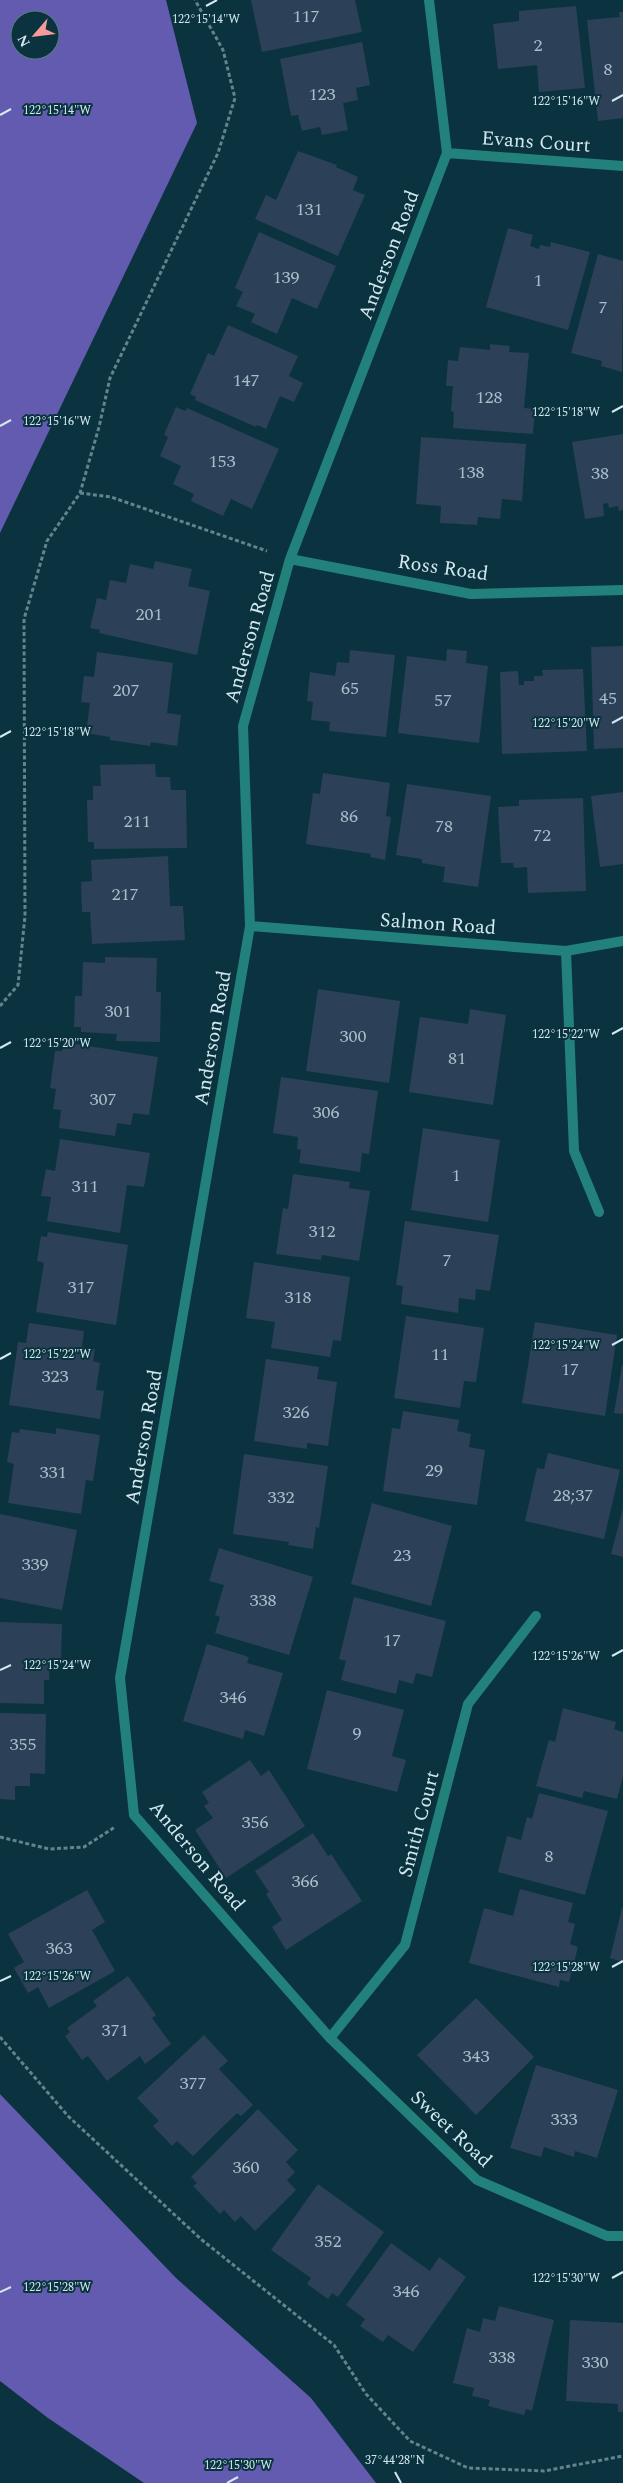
<svg xmlns="http://www.w3.org/2000/svg" width="623" height="2483" viewBox="0 0 623 2483" font-family="Spectral,serif">
	<rect width="100%" height="100%" fill="#0a333f"/>
	<path fill="#625baf" fill-rule="evenodd" d="M 0,0 L 166,0 L 197,123 L 0,533 ZM 20,20 L 50,20 L 50,50 L 20,50 Z
		M 0,2094 L 176,2278 L 311,2398 L 376,2483 L 144,2483 L 48,2418 L 0,2381 Z"/>
	<path fill="#2c4057" d="M 251,0 L 355,0 L 362,32 L 262,52 Z
		M 576,6 L 585,88 L 539,92 L 537,65 L 498,69 L 493,24 L 519,21 L 519,11 Z
		M 619,12 L 623,12 L 623,118 L 598,121 L 587,20 L 620,17 Z
		M 362,42 L 370,85 L 356,88 L 358,100 L 343,103 L 348,130 L 322,135 L 320,127 L 302,131 L 298,115 L 291,116 L 280,59 Z
		M 298,151 L 337,165 L 336,167 L 358,177 L 353,190 L 365,195 L 338,256 L 255,219 L 266,195 L 276,200 Z
		M 508,228 L 533,235 L 530,246 L 539,249 L 540,245 L 550,247 L 551,242 L 590,252 L 568,330 L 486,307 Z
		M 259,232 L 336,266 L 317,309 L 292,298 L 277,334 L 251,322 L 255,314 L 236,306 L 243,292 L 235,288 Z
		M 598,254 L 623,261 L 622,372 L 601,366 L 602,361 L 571,353 Z
		M 228,325 L 298,356 L 289,376 L 303,383 L 294,402 L 280,396 L 266,429 L 257,425 L 256,427 L 195,400 L 196,397 L 190,394 L 208,353 L 214,356 Z
		M 490,344 L 510,346 L 509,352 L 529,353 L 524,408 L 535,409 L 533,434 L 453,428 L 454,412 L 451,411 L 453,386 L 446,386 L 448,360 L 458,361 L 460,347 L 490,350 Z
		M 176,407 L 185,411 L 187,408 L 279,449 L 252,509 L 231,499 L 223,516 L 191,501 L 194,494 L 173,484 L 181,466 L 160,456 L 168,437 L 164,435 Z
		M 623,434 L 623,510 L 619,511 L 618,506 L 609,508 L 608,503 L 603,504 L 604,516 L 585,519 L 572,442 Z
		M 421,437 L 526,444 L 522,501 L 502,499 L 500,519 L 478,517 L 477,525 L 440,523 L 441,506 L 416,504 Z
		M 155,561 L 192,569 L 188,586 L 210,591 L 197,655 L 99,633 L 100,630 L 90,628 L 97,598 L 106,600 L 110,580 L 126,583 L 130,564 L 153,569 Z
		M 623,646 L 623,748 L 594,749 L 591,647 Z
		M 447,649 L 467,651 L 466,663 L 488,666 L 479,743 L 398,733 L 407,656 L 446,661 Z
		M 350,650 L 395,655 L 386,737 L 329,731 L 330,722 L 311,720 L 313,702 L 307,701 L 310,672 L 335,676 L 337,662 L 349,663 Z
		M 97,652 L 173,663 L 167,713 L 181,715 L 177,746 L 151,742 L 150,746 L 110,740 L 110,737 L 86,733 L 90,703 L 81,702 L 84,676 L 94,677 Z
		M 583,669 L 587,751 L 502,754 L 500,672 L 518,671 L 519,685 L 524,685 L 524,681 L 534,681 L 534,676 L 543,676 L 542,670 Z
		M 155,764 L 156,777 L 170,777 L 171,790 L 186,790 L 187,848 L 94,849 L 94,842 L 88,842 L 87,800 L 93,800 L 93,786 L 101,786 L 100,765 Z
		M 323,773 L 390,783 L 386,816 L 391,817 L 385,860 L 370,857 L 371,854 L 306,844 L 313,793 L 320,794 Z
		M 407,784 L 491,796 L 478,887 L 443,882 L 445,867 L 422,863 L 422,859 L 396,855 Z
		M 623,792 L 623,864 L 600,867 L 591,796 Z
		M 583,798 L 586,891 L 528,893 L 527,867 L 514,868 L 513,863 L 501,863 L 498,807 L 519,806 L 519,800 Z
		M 168,856 L 170,906 L 183,906 L 185,940 L 92,944 L 90,912 L 82,912 L 81,882 L 92,881 L 91,860 Z
		M 105,957 L 157,958 L 156,992 L 161,992 L 160,1042 L 116,1041 L 117,1034 L 81,1032 L 81,1027 L 74,1027 L 75,996 L 82,996 L 83,962 L 105,963 Z
		M 318,989 L 400,1001 L 389,1083 L 306,1071 Z
		M 470,1009 L 506,1015 L 493,1105 L 409,1092 L 420,1017 L 468,1024 Z
		M 63,1042 L 158,1057 L 149,1115 L 133,1113 L 131,1125 L 117,1123 L 115,1136 L 59,1128 L 61,1110 L 53,1109 L 56,1089 L 50,1088 L 55,1051 L 62,1051 Z
		M 281,1077 L 378,1091 L 369,1154 L 362,1153 L 360,1172 L 299,1163 L 301,1150 L 297,1149 L 298,1137 L 273,1133 Z
		M 423,1128 L 500,1140 L 488,1222 L 411,1210 Z
		M 60,1139 L 150,1153 L 144,1187 L 127,1185 L 120,1233 L 47,1221 L 51,1197 L 41,1196 L 46,1169 L 55,1171 Z
		M 293,1174 L 350,1182 L 349,1188 L 370,1191 L 359,1261 L 322,1255 L 321,1260 L 276,1254 L 283,1208 L 288,1209 Z
		M 405,1221 L 499,1235 L 490,1291 L 476,1289 L 475,1300 L 459,1298 L 458,1313 L 401,1304 L 403,1286 L 396,1285 Z
		M 48,1232 L 128,1245 L 116,1325 L 36,1312 L 44,1263 L 37,1261 L 41,1236 L 47,1237 Z
		M 254,1262 L 350,1277 L 341,1341 L 333,1340 L 330,1357 L 271,1348 L 275,1322 L 246,1318 Z
		M 406,1316 L 484,1328 L 476,1382 L 464,1381 L 460,1408 L 394,1398 Z
		M 535,1322 L 617,1335 L 605,1416 L 522,1403 Z
		M 29,1323 L 84,1331 L 82,1347 L 95,1349 L 93,1361 L 100,1363 L 96,1390 L 104,1391 L 100,1419 L 9,1405 L 18,1342 L 26,1343 Z
		M 266,1359 L 319,1367 L 317,1379 L 337,1382 L 328,1446 L 307,1443 L 307,1449 L 254,1441 Z
		M 622,1365 L 623,1365 L 623,1414 L 614,1413 Z
		M 403,1411 L 459,1420 L 457,1431 L 471,1434 L 469,1447 L 485,1450 L 477,1505 L 383,1491 L 392,1428 L 400,1429 Z
		M 56,1428 L 100,1435 L 93,1481 L 86,1480 L 81,1514 L 8,1503 L 14,1464 L 7,1462 L 12,1432 L 19,1433 L 20,1429 L 56,1434 Z
		M 548,1453 L 620,1470 L 604,1539 L 525,1521 L 537,1468 L 544,1469 Z
		M 244,1454 L 328,1466 L 319,1528 L 316,1527 L 313,1549 L 288,1545 L 289,1542 L 233,1534 Z
		M 372,1503 L 452,1526 L 431,1606 L 351,1584 Z
		M 623,1508 L 623,1557 L 611,1554 Z
		M 0,1514 L 77,1530 L 62,1610 L 0,1598 Z
		M 219,1548 L 313,1577 L 289,1655 L 215,1633 L 220,1617 L 215,1615 L 224,1585 L 209,1581 Z
		M 354,1597 L 446,1621 L 432,1677 L 416,1673 L 413,1684 L 399,1680 L 396,1694 L 341,1680 L 346,1661 L 339,1659 Z
		M 0,1622 L 62,1624 L 61,1658 L 50,1658 L 49,1680 L 44,1680 L 44,1704 L 0,1703 Z
		M 207,1644 L 249,1657 L 247,1663 L 283,1673 L 264,1736 L 245,1730 L 243,1739 L 183,1721 Z
		M 327,1690 L 404,1710 L 392,1756 L 406,1760 L 397,1792 L 307,1769 Z
		M 563,1708 L 616,1722 L 614,1729 L 623,1732 L 623,1776 L 617,1799 L 584,1791 L 582,1798 L 536,1786 L 549,1740 L 555,1742 Z
		M 0,1713 L 46,1714 L 45,1774 L 30,1773 L 30,1786 L 15,1786 L 15,1800 L 0,1799 Z
		M 250,1760 L 261,1776 L 269,1770 L 305,1826 L 226,1878 L 195,1830 L 213,1818 L 204,1806 L 209,1803 L 202,1792 Z
		M 539,1793 L 608,1811 L 585,1895 L 498,1872 L 507,1836 L 521,1840 L 527,1817 L 532,1819 Z
		M 313,1833 L 328,1856 L 331,1854 L 362,1901 L 286,1950 L 272,1927 L 282,1920 L 266,1894 L 269,1892 L 255,1871 Z
		M 520,1889 L 573,1903 L 568,1922 L 575,1924 L 570,1944 L 578,1947 L 569,1982 L 560,1980 L 559,1987 L 469,1963 L 484,1908 L 513,1916 Z
		M 87,1890 L 105,1922 L 92,1930 L 115,1971 L 49,2008 L 38,1987 L 28,1993 L 14,1968 L 24,1962 L 8,1934 Z
		M 622,1908 L 623,1908 L 623,1962 L 610,1958 Z
		M 128,1976 L 156,2015 L 152,2018 L 171,2044 L 145,2064 L 140,2056 L 107,2081 L 88,2056 L 82,2060 L 65,2036 L 70,2032 L 67,2028 L 97,2006 L 93,2001 Z
		M 476,1998 L 534,2057 L 476,2115 L 417,2055 Z
		M 204,2035 L 228,2061 L 219,2069 L 253,2105 L 241,2116 L 237,2113 L 193,2156 L 177,2141 L 172,2146 L 153,2126 L 159,2121 L 137,2098 Z
		M 536,2065 L 618,2090 L 597,2158 L 575,2151 L 574,2157 L 544,2147 L 541,2157 L 510,2148 Z
		M 258,2109 L 298,2150 L 286,2162 L 295,2172 L 287,2180 L 296,2190 L 255,2231 L 241,2216 L 235,2222 L 224,2210 L 220,2214 L 193,2186 L 197,2183 L 191,2177 Z
		M 318,2184 L 384,2232 L 338,2297 L 332,2293 L 328,2299 L 307,2284 L 311,2278 L 271,2250 Z
		M 391,2243 L 430,2271 L 439,2257 L 466,2277 L 413,2352 L 388,2335 L 383,2342 L 360,2326 L 365,2319 L 346,2305 Z
		M 499,2306 L 554,2320 L 532,2411 L 526,2409 L 524,2415 L 488,2406 L 490,2400 L 472,2396 L 474,2388 L 453,2383 L 467,2328 L 480,2332 L 483,2318 L 495,2321 Z
		M 570,2320 L 623,2323 L 623,2412 L 618,2412 L 618,2404 L 566,2401 Z"/>
	<g fill="none" stroke-linecap="round" stroke-linejoin="round">
		<path stroke="#63838d" stroke-width="3" stroke-dasharray="4 2.5" stroke-linecap="butt" d="M 80,493 L 111,497 L 267,551
			M 0,1006 L 18,985 L 25,916 L 24,619 L 47,541 L 80,493 L 99,427 L 110,378 L 218,153 L 235,98 L 223,50 L 195,0
			M 0,1837 L 49,1849 L 84,1847 L 115,1827
			M 0,2037 L 68,2116 L 151,2193 L 202,2240 L 334,2345 L 366,2394 L 410,2441 L 468,2468 L 544,2471 L 623,2456"/>
		<path stroke="#23817b" stroke-width="10" d="M 429,0 L 447,153 L 290,559 L 243,726 L 250,926 L 120,1678 L 134,1815 L 330,2038 L 477,2180 L 607,2236 L 623,2236
			M 447,153 L 623,166
			M 290,559 L 471,594 L 623,590
			M 250,926 L 566,951 L 623,941
			M 566,951 L 574,1151 L 599,1212
			M 330,2038 L 405,1945 L 468,1704 L 536,1616"/>
	</g>
	<path fill="none" stroke="#d3e8ef" stroke-width="2" d="M 206,6 L 217,0M 612,101 L 623,95M 0,115 L 11,109M 612,412 L 623,406M 0,426 L 11,420M 612,723 L 623,717M 0,737 L 11,731M 612,1034 L 623,1028M 0,1048 L 11,1042M 612,1345 L 623,1339M 0,1359 L 11,1353M 612,1656 L 623,1650M 0,1670 L 11,1665M 612,1967 L 623,1961M 0,1981 L 11,1976M 612,2278 L 623,2272M 0,2292 L 11,2287M 395,2472 L 401,2483M 227,2483 L 238,2477"/>
	<g text-anchor="middle" dominant-baseline="central" stroke-width="4" stroke-linejoin="round" paint-order="stroke">
		<g font-size="18" fill="#a9bec9">
			<text x="306" y="16">117</text>
			<text x="538" y="45">2</text>
			<text x="608" y="69">8</text>
			<text x="322" y="94">123</text>
			<text x="309" y="209">131</text>
			<text x="286" y="277">139</text>
			<text x="538" y="280">1</text>
			<text x="603" y="307">7</text>
			<text x="246" y="380">147</text>
			<text x="489" y="397">128</text>
			<text x="222" y="461">153</text>
			<text x="471" y="472">138</text>
			<text x="600" y="473">38</text>
			<text x="149" y="614">201</text>
			<text x="350" y="688">65</text>
			<text x="126" y="690">207</text>
			<text x="608" y="698">45</text>
			<text x="443" y="700">57</text>
			<text x="349" y="816">86</text>
			<text x="137" y="821">211</text>
			<text x="444" y="826">78</text>
			<text x="542" y="835">72</text>
			<text x="125" y="894">217</text>
			<text x="118" y="1011">301</text>
			<text x="353" y="1036">300</text>
			<text x="457" y="1058">81</text>
			<text x="103" y="1099">307</text>
			<text x="326" y="1112">306</text>
			<text x="456" y="1175">1</text>
			<text x="85" y="1186">311</text>
			<text x="322" y="1231">312</text>
			<text x="447" y="1260">7</text>
			<text x="81" y="1287">317</text>
			<text x="298" y="1297">318</text>
			<text x="440" y="1354">11</text>
			<text x="570" y="1369">17</text>
			<text x="55" y="1376">323</text>
			<text x="296" y="1412">326</text>
			<text x="434" y="1470">29</text>
			<text x="53" y="1472">331</text>
			<text x="573" y="1495">28;37</text>
			<text x="281" y="1497">332</text>
			<text x="402" y="1555">23</text>
			<text x="35" y="1564">339</text>
			<text x="263" y="1600">338</text>
			<text x="392" y="1640">17</text>
			<text x="233" y="1697">346</text>
			<text x="357" y="1733">9</text>
			<text x="23" y="1744">355</text>
			<text x="255" y="1822">356</text>
			<text x="549" y="1856">8</text>
			<text x="305" y="1881">366</text>
			<text x="59" y="1948">363</text>
			<text x="115" y="2030">371</text>
			<text x="476" y="2056">343</text>
			<text x="193" y="2083">377</text>
			<text x="564" y="2119">333</text>
			<text x="246" y="2167">360</text>
			<text x="328" y="2241">352</text>
			<text x="406" y="2291">346</text>
			<text x="502" y="2357">338</text>
			<text x="595" y="2362">330</text>
		</g>
		<g font-size="20" fill="#d3e8ef" stroke="#0a333f">
			<text transform="translate(536 142) rotate(4)">Evans Court</text>
			<text transform="translate(389 255) rotate(-69)">Anderson Road</text>
			<text transform="translate(443 568) rotate(8)">Ross Road</text>
			<text transform="translate(250 637) rotate(-74)">Anderson Road</text>
			<text transform="translate(438 924) rotate(4)">Salmon Road</text>
			<text transform="translate(213 1038) rotate(-80)">Anderson Road</text>
			<text transform="translate(144 1437) rotate(-80)">Anderson Road</text>
			<text transform="translate(419 1824) rotate(-75)">Smith Court</text>
			<text transform="translate(197 1856) rotate(50)">Anderson Road</text>
			<text transform="translate(451 2129) rotate(43)">Sweet Road</text>
		</g>
	</g>
	<g font-size="12" text-anchor="middle" fill="#d3e8ef" stroke="#0a333f" stroke-width="4" stroke-linejoin="round" paint-order="stroke">
		<text x="206" y="23">122°15'14"W</text>
		<text x="566" y="105">122°15'16"W</text>
		<text x="57" y="114">122°15'14"W</text>
		<text x="566" y="416">122°15'18"W</text>
		<text x="57" y="425">122°15'16"W</text>
		<text x="566" y="727">122°15'20"W</text>
		<text x="57" y="736">122°15'18"W</text>
		<text x="566" y="1038">122°15'22"W</text>
		<text x="57" y="1047">122°15'20"W</text>
		<text x="566" y="1349">122°15'24"W</text>
		<text x="57" y="1358">122°15'22"W</text>
		<text x="566" y="1660">122°15'26"W</text>
		<text x="57" y="1669">122°15'24"W</text>
		<text x="566" y="1971">122°15'28"W</text>
		<text x="57" y="1980">122°15'26"W</text>
		<text x="566" y="2282">122°15'30"W</text>
		<text x="57" y="2291">122°15'28"W</text>
		<text x="395" y="2464">37°44'28"N</text>
		<text x="238" y="2469">122°15'30"W</text>
	</g>
	<g transform="translate(35 35) rotate(242)"><circle r="24" fill="#0a333f" stroke="#5a7b85"/>
	<path d="M0-4L9 19L0 12L-9 19Z" fill="#f59b99"/>
	<text y="-8" font-size="14" font-weight="bold" text-anchor="middle" fill="#d3e8ef">N</text>
	</g>
</svg>
